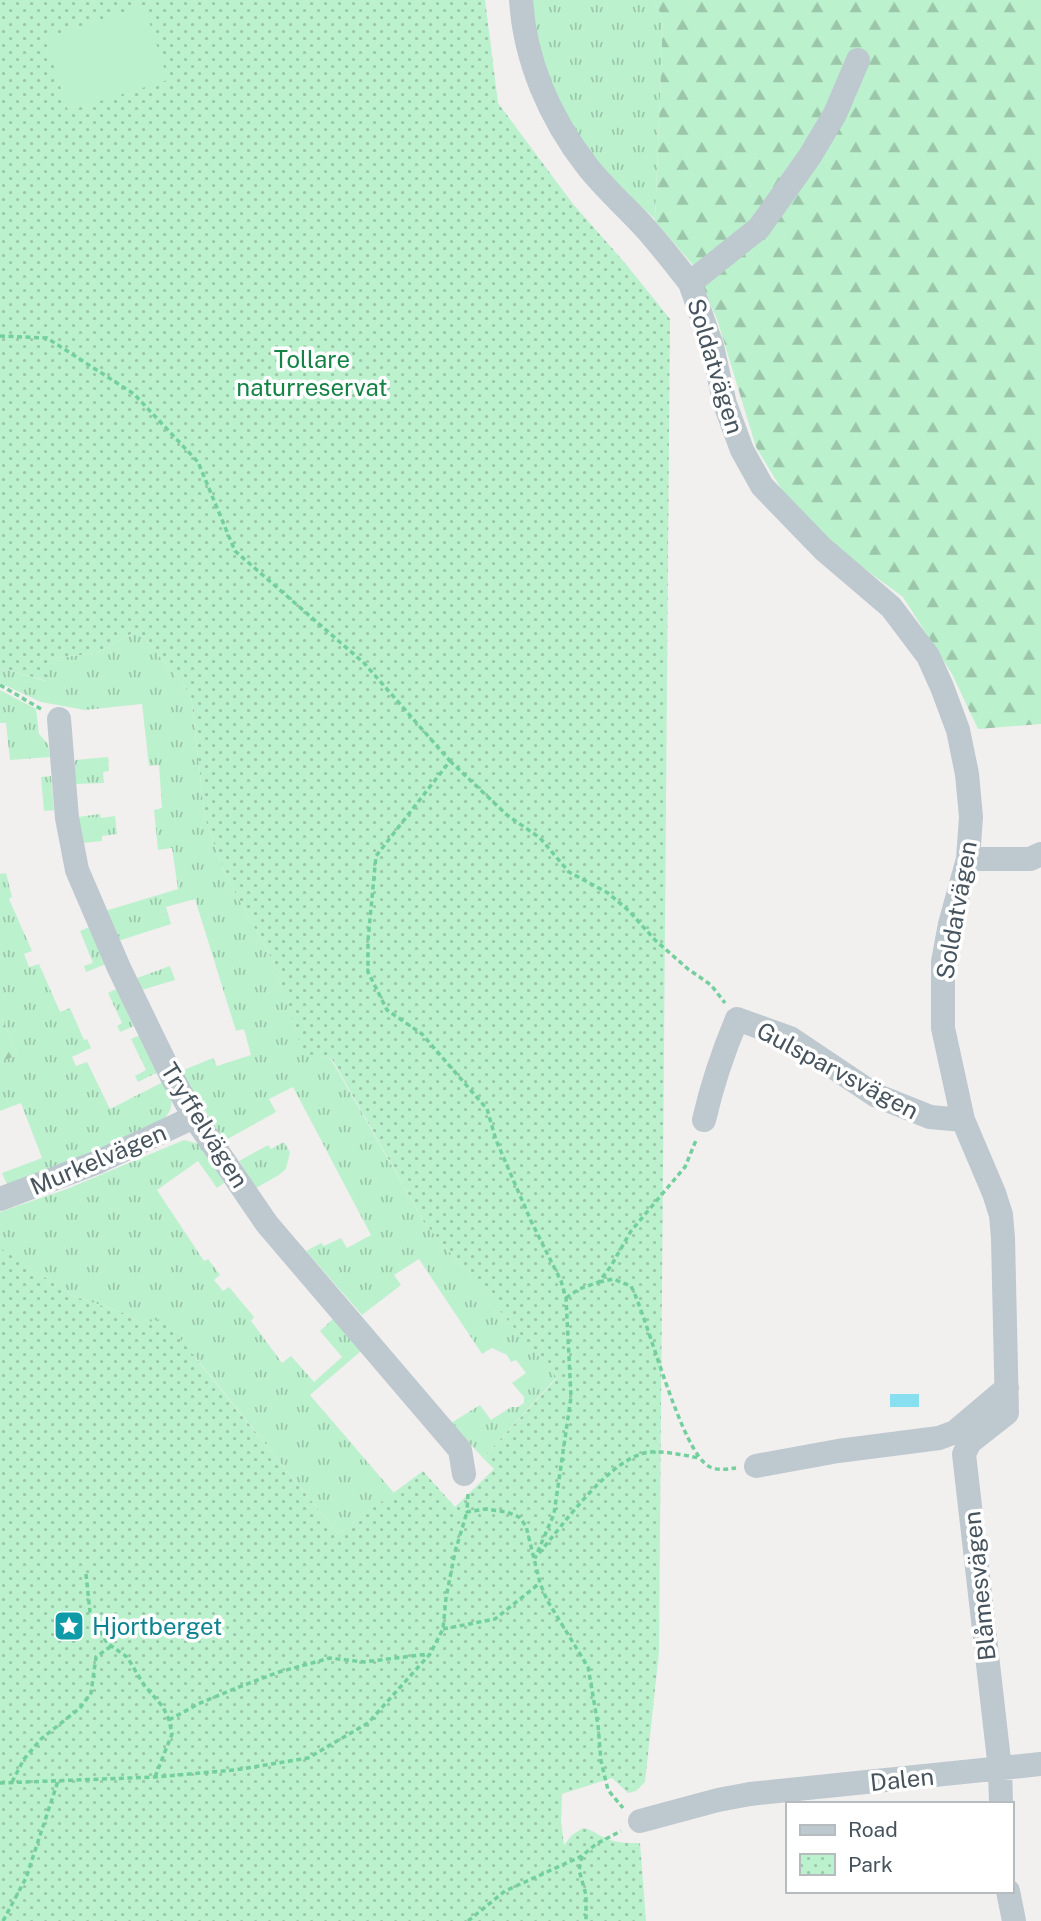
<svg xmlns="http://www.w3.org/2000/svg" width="1041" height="1921" viewBox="0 0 1041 1921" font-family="'Public Sans',sans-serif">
	<defs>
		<pattern id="grass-tufts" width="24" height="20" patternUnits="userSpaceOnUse" patternTransform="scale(1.75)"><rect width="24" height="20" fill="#bcf1ce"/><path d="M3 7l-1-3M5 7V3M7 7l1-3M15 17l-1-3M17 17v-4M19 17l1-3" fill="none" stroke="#9bc6aa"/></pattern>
		<pattern id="forest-firs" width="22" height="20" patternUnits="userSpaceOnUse" patternTransform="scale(1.75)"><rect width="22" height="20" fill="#bcf1ce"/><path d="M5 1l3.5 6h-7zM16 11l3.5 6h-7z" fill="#9bc6aa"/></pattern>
		<pattern id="park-dots" width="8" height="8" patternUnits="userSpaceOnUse" patternTransform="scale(1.75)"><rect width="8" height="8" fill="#bcf1ce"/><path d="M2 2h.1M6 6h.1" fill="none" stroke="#9bc6aa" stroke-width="1.8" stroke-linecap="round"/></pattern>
	</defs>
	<rect width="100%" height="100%" fill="#f2efef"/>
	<path fill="url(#grass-tufts)" d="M 529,0 L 654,0 L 663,19 L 655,219 L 612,180 L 579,141 L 548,83 Z
		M 138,630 L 191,695 L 205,818 L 225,874 L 273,961 L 303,1052 L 331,1059 L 424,1222 L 557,1377 L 483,1458 L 451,1423 L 480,1405 L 491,1420 L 511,1407 L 518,1407 L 524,1403 L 524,1397 L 512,1383 L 526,1373 L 516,1360 L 511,1362 L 507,1355 L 492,1348 L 482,1354 L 419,1259 L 394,1275 L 401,1285 L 362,1315 L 306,1251 L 321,1243 L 324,1246 L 341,1238 L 347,1248 L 371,1235 L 293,1087 L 269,1099 L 276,1112 L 224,1141 L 181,1071 L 213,1058 L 217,1066 L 251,1055 L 244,1029 L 236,1031 L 195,899 L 166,907 L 171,924 L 118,941 L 105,911 L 178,889 L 172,848 L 158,850 L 154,810 L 162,808 L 159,765 L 149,766 L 142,704 L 85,710 L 41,702 L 0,683 L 0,668 L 46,681 L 49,659 L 96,653 Z
		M 0,690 L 36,709 L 39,734 L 48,744 L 50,757 L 10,760 L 6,723 L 0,723 Z
		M 108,757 L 109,771 L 103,772 L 104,783 L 75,784 L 75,760 Z
		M 51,776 L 54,810 L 44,811 L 41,777 Z
		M 100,814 L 101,818 L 115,816 L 117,834 L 102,836 L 102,841 L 82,843 L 78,817 Z
		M 6,873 L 12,897 L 9,899 L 32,951 L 24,954 L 29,967 L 39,964 L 60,1012 L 70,1008 L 84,1040 L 87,1039 L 91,1048 L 72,1057 L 76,1066 L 87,1062 L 110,1109 L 163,1082 C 172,1099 177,1107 161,1122 L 9,1189 L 2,1173 L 42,1158 L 21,1103 L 0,1111 L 0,1062 L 18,1055 L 0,1014 L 0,874 Z
		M 90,927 L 106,964 L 86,972 L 84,966 L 93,963 L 80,931 Z
		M 170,966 L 175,980 L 142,990 L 137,978 Z
		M 118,988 L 134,1026 L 120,1032 L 117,1026 L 122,1023 L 108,993 Z
		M 140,1035 L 158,1072 L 138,1082 L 135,1076 L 146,1070 L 131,1039 Z
		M 184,1140 L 199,1144 L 224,1183 L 217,1188 L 198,1161 L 157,1190 L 204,1261 L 208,1259 L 220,1275 L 214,1280 L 223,1291 L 229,1287 L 254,1317 L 251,1321 L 282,1363 L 291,1356 L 314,1382 L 342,1357 L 320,1331 L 334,1318 L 361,1351 L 310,1395 L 394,1493 L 338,1534 L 196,1358 L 126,1314 L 73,1296 L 0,1249 L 0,1212 L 67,1189 Z
		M 284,1142 L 290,1152 L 286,1169 L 279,1175 L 256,1188 L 239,1161 L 268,1145 L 271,1149 Z"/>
	<path fill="url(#forest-firs)" d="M 654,0 L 1041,0 L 1041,724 L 978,729 L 952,674 L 903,597 L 832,545 L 788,500 L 756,447 L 717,319 L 692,264 L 655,221 L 663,19 Z
		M 0,1014 L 18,1055 L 0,1062 Z"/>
	<path fill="url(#park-dots)" d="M 0,0 L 485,0 L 498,103 L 573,204 L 625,263 L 670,319 L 659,1652 L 645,1782 L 636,1791 L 628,1793 L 612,1778 L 562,1794 L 561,1821 L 564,1845 L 572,1835 L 583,1828 C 593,1830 596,1834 605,1838 C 616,1843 628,1843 640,1843 L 646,1921 L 0,1921 L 0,1248 L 73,1296 L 126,1314 L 142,1324 L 163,1318 L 338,1534 L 423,1471 L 455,1507 L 494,1469 L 483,1458 L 557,1378 L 424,1222 L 332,1059 L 303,1053 L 273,961 L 225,874 L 205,818 L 191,695 L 138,630 L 96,653 L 49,659 L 47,681 L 0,668 Z"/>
	<path fill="#bcf1ce" d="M 144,6 L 168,80 L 68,111 L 45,38 Z"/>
	<path fill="#88dfef" d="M 890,1394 L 919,1394 L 919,1407 L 890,1407 Z"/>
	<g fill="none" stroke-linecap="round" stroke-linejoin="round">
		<path stroke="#73d09d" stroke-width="3.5" stroke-dasharray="5 3.5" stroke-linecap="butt" d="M 0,336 L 47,338 L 134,394 L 198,462 L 235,551 L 364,663 L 450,761 L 376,856 L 368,940 L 368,972 L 387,1010 L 422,1034 L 487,1109 L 496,1140 L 531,1221 L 561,1281 L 566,1298 L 571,1397 L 554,1514 L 535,1558
			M 0,685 L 41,709
			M 450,761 L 507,815 L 540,838 L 569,872 L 608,893 L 629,911 L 655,940 L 688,969 L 711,985 L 725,1003
			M 599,1282 L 613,1279 L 631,1286 C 649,1321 681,1453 710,1467 C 719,1471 727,1469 736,1468
			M 566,1298 L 579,1289 L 599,1282 L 611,1266 L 631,1231 L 685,1167 L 697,1138
			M 468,1494 L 467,1512 L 485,1509 L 507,1512 L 519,1517 L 526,1526 L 540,1583 L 547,1600 L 588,1667 L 598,1725 L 601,1761 L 608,1790 L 623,1808
			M 539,1553 C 564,1524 611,1456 650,1452 C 666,1451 683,1455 699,1458
			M 86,1574 L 90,1612 L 107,1643 L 127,1657 L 144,1685 L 163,1707 L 169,1720 L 172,1734 L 155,1777
			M 443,1629 L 495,1619 L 540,1583
			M 169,1720 L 198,1704 L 234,1689 L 279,1672 L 330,1658 L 364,1662 L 428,1654
			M 12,1782 L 24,1759 L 41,1739 L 80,1708 L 91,1693 L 96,1657 L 111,1646
			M 0,1783 L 155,1777 L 235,1770 L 308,1758 L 368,1723 L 430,1654 L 443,1629 L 446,1598 L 455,1552 L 467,1512
			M 582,1856 L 579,1870 L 586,1895 L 586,1921
			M 3,1921 L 26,1878 L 58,1781
			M 468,1921 L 505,1891 L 582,1856 L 596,1844 L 621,1831"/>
		<path stroke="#bdc8cf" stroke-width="24" d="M 521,0 C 525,61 550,118 587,166 C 605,189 627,208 646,229 C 661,246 676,265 690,283
			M 858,60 L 835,114 L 810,156 L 759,228 L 690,283 L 712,346 L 725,404 L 742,450 L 762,486 L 823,549 L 891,607 L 928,656 L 942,687 L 958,730 L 967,774 L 971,817 L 968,859 L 950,924 L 943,962 L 943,1028 L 963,1120 L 994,1193 L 1001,1215 L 1003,1238 L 1007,1413 L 970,1442 L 964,1454 L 1000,1769 L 1001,1804
			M 59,719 L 67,818 L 77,870 L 119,968 L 171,1075 L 194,1117 L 267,1224 L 460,1450 L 464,1474
			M 968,859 L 1030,859 L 1041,854
			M 704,1120 C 712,1085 723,1052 737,1019 L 790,1038 L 875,1095 L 930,1117 L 963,1120
			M 0,1199 L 98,1162 L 194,1117
			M 756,1466 L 838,1451 L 939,1438 L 955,1432 L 1007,1388
			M 640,1821 L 718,1800 L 750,1794 L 1041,1764
			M 1008,1891 L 1014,1921"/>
	</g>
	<defs>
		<g id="sight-square" transform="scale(1.575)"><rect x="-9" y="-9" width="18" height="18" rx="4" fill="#0f9aa8" stroke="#fff"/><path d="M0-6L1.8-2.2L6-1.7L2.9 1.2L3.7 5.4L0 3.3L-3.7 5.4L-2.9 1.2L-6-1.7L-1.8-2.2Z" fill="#fff"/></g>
	</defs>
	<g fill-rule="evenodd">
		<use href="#sight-square" x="69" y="1626"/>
	</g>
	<g text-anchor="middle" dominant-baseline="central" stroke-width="7" stroke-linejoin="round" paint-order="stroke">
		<g font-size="24" fill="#148345" stroke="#fff">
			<text x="312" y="359">Tollare<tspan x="312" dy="28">naturreservat</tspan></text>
		</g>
		<g font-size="24" fill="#47545e" stroke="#fff">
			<text transform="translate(716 366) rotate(73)">Soldatvägen</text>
			<text transform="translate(956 910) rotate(-80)">Soldatvägen</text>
			<text transform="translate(838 1070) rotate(28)">Gulsparvsvägen</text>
			<text transform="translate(205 1125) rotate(58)">Tryffelvägen</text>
			<text transform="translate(98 1159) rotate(-23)">Murkelvägen</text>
			<text transform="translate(979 1586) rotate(-96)">Blåmesvägen</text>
			<text transform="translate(902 1779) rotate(-6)">Dalen</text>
		</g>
		<g font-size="24" fill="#0d838f" stroke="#fff" text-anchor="start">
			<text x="92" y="1626">Hjortberget</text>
		</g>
	</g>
	<rect x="786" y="1802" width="228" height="91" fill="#ffffff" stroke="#b5bbbf" stroke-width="2"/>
	<rect x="800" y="1825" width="35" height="10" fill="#bdc8cf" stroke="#b5bbbf" stroke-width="2"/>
	<text x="848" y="1837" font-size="21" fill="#47545e">Road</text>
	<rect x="800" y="1854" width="35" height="21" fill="url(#park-dots)" stroke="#b5bbbf" stroke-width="2"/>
	<text x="848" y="1872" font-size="21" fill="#47545e">Park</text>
</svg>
